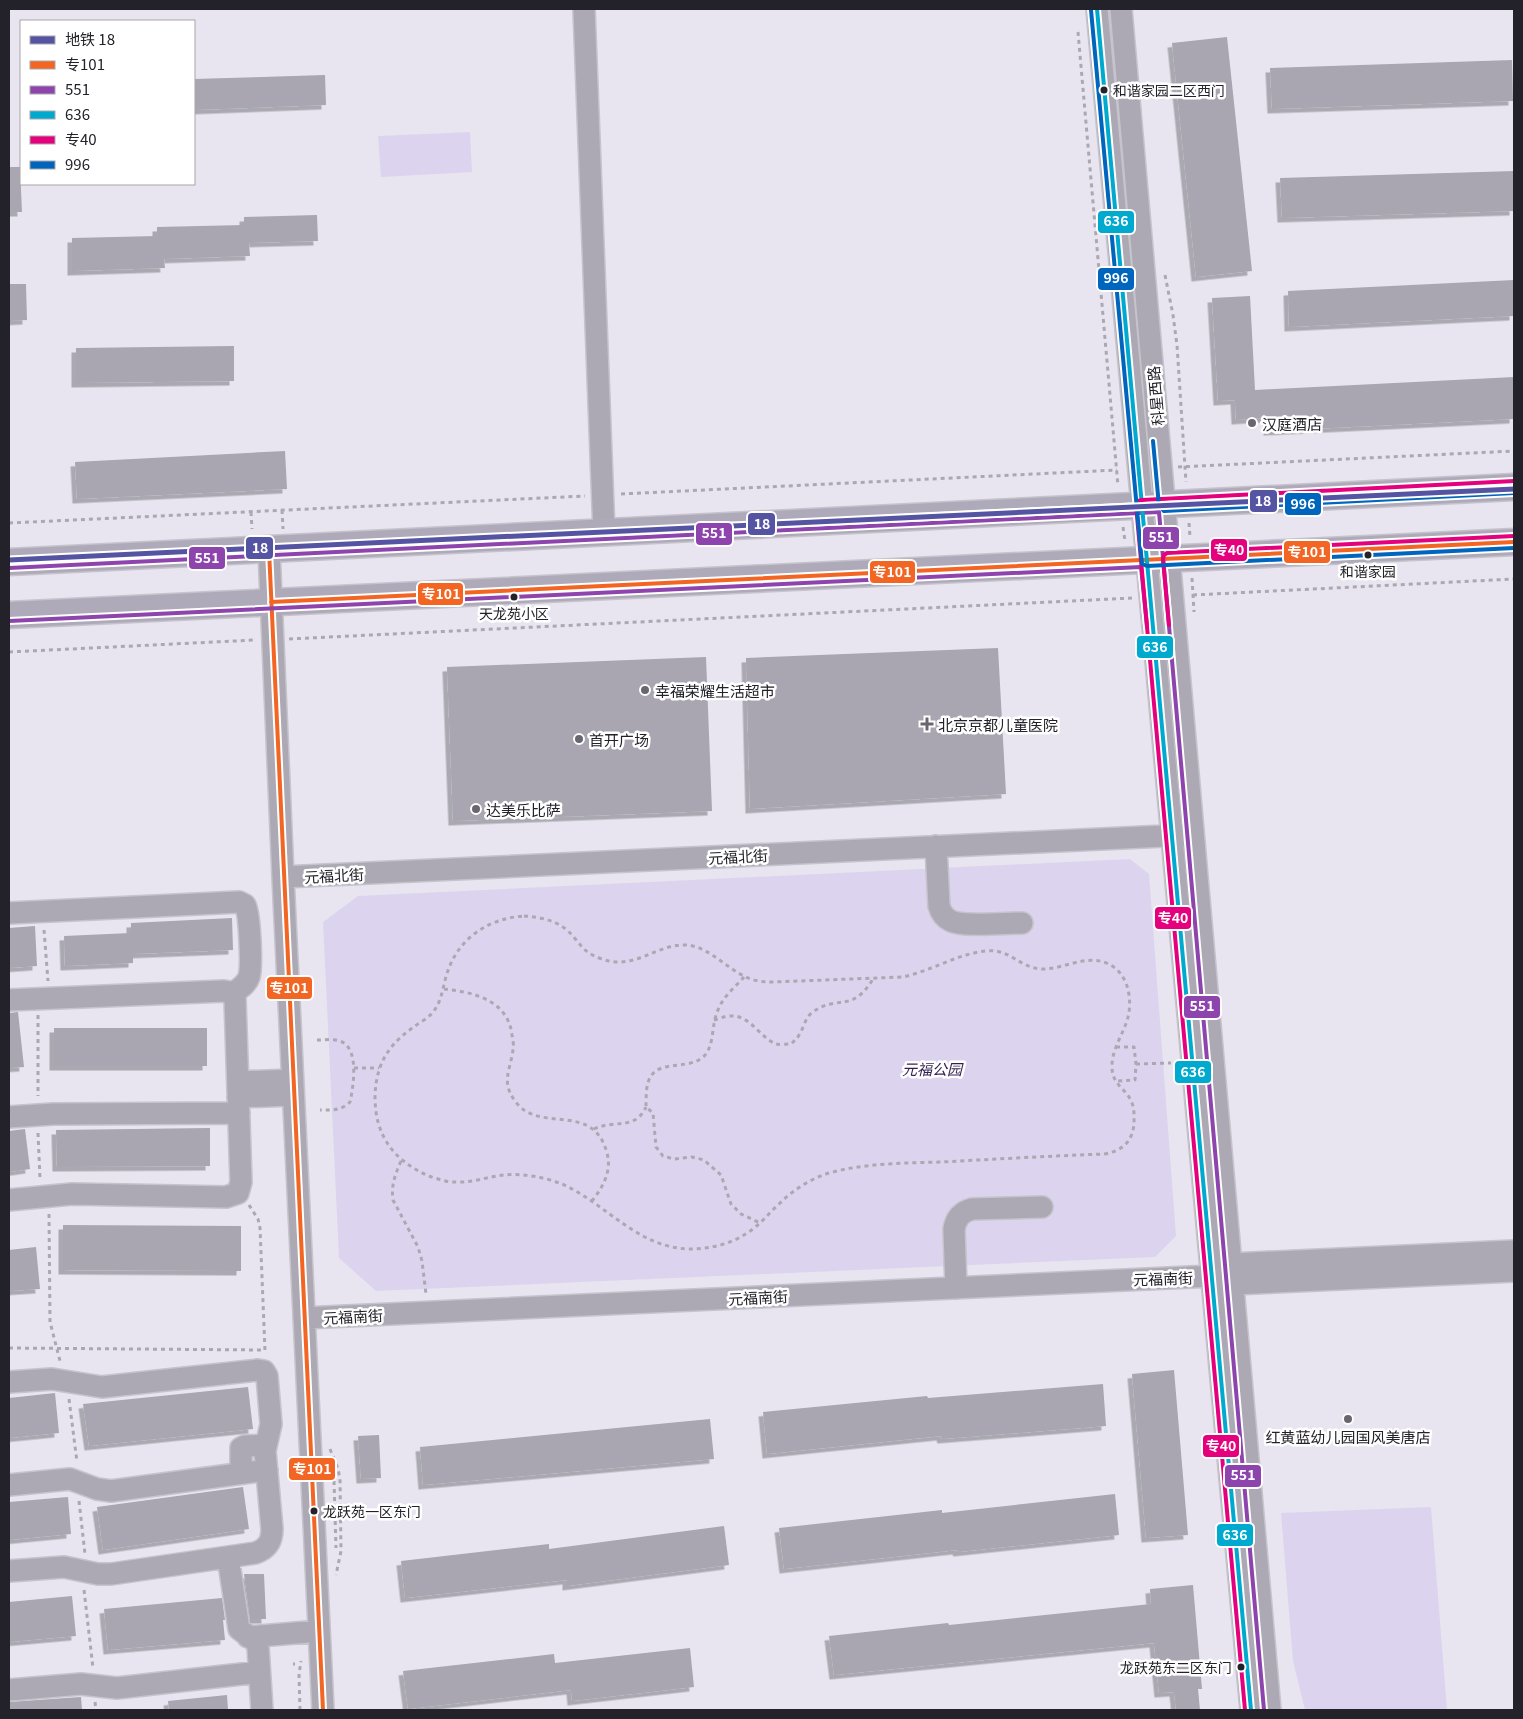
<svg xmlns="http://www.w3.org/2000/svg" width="1523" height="1719" viewBox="0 0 1523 1719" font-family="Georgia,'Noto Sans SC',serif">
	<defs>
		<filter id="shadow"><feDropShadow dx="-4.5" dy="4.5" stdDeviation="0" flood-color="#0004"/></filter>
	</defs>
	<rect width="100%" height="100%" fill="#e8e5f0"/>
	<path fill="#dcd4ef" d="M 470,132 L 472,172 L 381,177 L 378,136 Z
		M 1130,859 L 1149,874 L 1176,1236 L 1155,1257 L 376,1291 L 339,1258 L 323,922 L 358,896 Z
		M 1431,1507 L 1447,1710 L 1305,1710 L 1293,1661 L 1281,1513 Z"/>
	<path fill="#a9a5b1" filter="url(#shadow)" d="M 1227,37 L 1252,271 L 1196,277 L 1172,43 Z
		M 1512,60 L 1513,101 L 1272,109 L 1270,68 Z
		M 325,75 L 326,105 L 194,110 L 194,79 Z
		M 9,167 L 20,167 L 22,212 L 9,212 Z
		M 1514,171 L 1514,211 L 1282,218 L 1280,178 Z
		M 317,215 L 318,241 L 249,243 L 250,256 L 164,259 L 165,268 L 72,271 L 72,238 L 157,236 L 157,227 L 244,225 L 244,217 Z
		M 1514,280 L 1514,316 L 1289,327 L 1288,291 Z
		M 9,284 L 26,284 L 27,320 L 9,321 Z
		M 1250,296 L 1255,390 L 1514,377 L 1514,419 L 1268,431 L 1267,418 L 1236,420 L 1235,400 L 1218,401 L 1212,298 Z
		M 234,346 L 234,381 L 76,383 L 76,348 Z
		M 285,451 L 287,489 L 77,499 L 75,462 Z
		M 998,648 L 1006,794 L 750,809 L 746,658 Z
		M 706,657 L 712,811 L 453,821 L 447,667 Z
		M 232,918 L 233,950 L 133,954 L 133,963 L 65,966 L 64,936 L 131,933 L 131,923 Z
		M 35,926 L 37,966 L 9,968 L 9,928 Z
		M 18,1012 L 24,1067 L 9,1068 L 9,1013 Z
		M 54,1028 L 207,1028 L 207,1066 L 54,1066 Z
		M 210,1128 L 210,1166 L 57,1167 L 56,1130 Z
		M 25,1129 L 30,1169 L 9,1172 L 9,1131 Z
		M 63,1225 L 241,1226 L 241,1271 L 63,1270 Z
		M 36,1247 L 40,1289 L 9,1291 L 9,1250 Z
		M 1174,1370 L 1188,1535 L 1146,1538 L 1132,1374 Z
		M 1103,1384 L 1106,1426 L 942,1439 L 941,1436 L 767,1454 L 763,1412 L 927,1396 L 928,1398 Z
		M 248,1387 L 253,1429 L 89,1446 L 83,1404 Z
		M 55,1393 L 59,1433 L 9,1438 L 9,1398 Z
		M 710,1419 L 714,1459 L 423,1485 L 420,1447 Z
		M 379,1435 L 381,1478 L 361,1479 L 358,1436 Z
		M 243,1487 L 249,1529 L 103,1550 L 97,1507 Z
		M 1115,1494 L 1119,1535 L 958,1552 L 957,1550 L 784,1569 L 779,1528 L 942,1510 L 942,1513 Z
		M 68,1497 L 71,1534 L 9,1540 L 9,1502 Z
		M 724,1526 L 729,1565 L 567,1586 L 567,1580 L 405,1598 L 401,1561 L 549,1544 L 549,1549 Z
		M 244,1574 L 264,1574 L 266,1619 L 250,1619 Z
		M 1193,1585 L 1202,1689 L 1198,1689 L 1200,1710 L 1176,1710 L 1174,1692 L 1159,1693 L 1154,1643 L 834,1675 L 829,1636 L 948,1623 L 949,1625 L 1151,1604 L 1150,1589 Z
		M 72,1596 L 76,1636 L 9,1642 L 9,1602 Z
		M 222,1598 L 225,1620 L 223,1620 L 225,1640 L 108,1650 L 104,1609 Z
		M 690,1648 L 694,1687 L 572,1701 L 571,1690 L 408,1709 L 403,1671 L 554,1654 L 555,1663 Z
		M 227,1695 L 228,1710 L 169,1710 L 168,1701 Z
		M 81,1697 L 82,1710 L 9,1710 L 9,1702 Z"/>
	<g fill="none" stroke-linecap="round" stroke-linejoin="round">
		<g stroke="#c5c3cb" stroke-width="24">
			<path id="minor" d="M 584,9 L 604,533
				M 1097,9 L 1251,1710
				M 1121,9 L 1270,1710
				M 269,550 L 283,877 L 323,1710
				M 936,846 L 939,906 C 941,913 944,918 951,921 C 963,927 1006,923 1022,923
				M 283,877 L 1186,835
				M 9,913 L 239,902 L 245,905 C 250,914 252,967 249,977 C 246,985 239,989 232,994
				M 9,1000 L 224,991 L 230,992 L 235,999 L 241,1182 L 238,1193 L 226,1197 L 72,1194 L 9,1200
				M 238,1082 L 292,1080
				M 238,1097 L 293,1095
				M 9,1117 L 53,1114 L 239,1113
				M 1220,1271 L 1231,1264 L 1514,1251
				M 956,1288 L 954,1229 C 956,1218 961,1212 972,1209 L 1042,1207
				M 304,1318 L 1190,1277 L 1212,1276 L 1233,1284 L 1514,1271
				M 9,1382 L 52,1379 L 102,1387 L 258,1370 L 264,1371 L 267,1376 L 271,1424 L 265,1451 L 272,1529 C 272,1542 267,1549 255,1553 L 111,1574 L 98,1574 L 64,1567 L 9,1571
				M 241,1473 L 241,1448 L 245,1446 L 266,1445
				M 9,1485 L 70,1479 L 97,1489 L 111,1491 L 267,1470
				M 228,1557 L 239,1629 L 255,1641 L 258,1647 L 262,1710
				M 248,1637 L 319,1631
				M 9,1690 L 81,1684 L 117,1688 L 259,1672"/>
		</g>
		<g stroke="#c5c3cb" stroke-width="29">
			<path id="major" d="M 9,562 L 1514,487
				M 9,615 L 1514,542"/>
		</g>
		<path stroke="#aba8b1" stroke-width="3" stroke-dasharray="4 4" stroke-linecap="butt" d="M 1078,32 L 1118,486
			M 1165,275 L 1173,315 L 1177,345 L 1186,482
			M 1178,467 L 1514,451
			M 621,494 L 1117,470
			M 282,510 L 283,529
			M 251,512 L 252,529
			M 9,523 L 585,496
			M 1189,523 L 1190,537
			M 1123,527 L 1125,541
			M 1192,578 L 1194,612
			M 1193,595 L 1514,579
			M 289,639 L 1132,598
			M 9,652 L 255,640
			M 524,916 C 540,917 555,920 567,930 C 581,943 581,952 602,959 C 635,971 657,943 687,945 C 709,947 725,967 744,976 C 753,981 763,982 773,982 L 903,977 C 931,971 957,954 986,951 C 1010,948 1019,968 1042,969 C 1068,969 1091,950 1115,968 C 1129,979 1132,1001 1128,1017 C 1124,1033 1113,1047 1112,1064 C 1111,1086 1126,1087 1132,1103 C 1134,1108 1134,1113 1134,1118 C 1135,1139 1124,1151 1104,1154 C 1050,1156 996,1159 942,1162 C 904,1163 866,1163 829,1173 C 810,1179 793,1190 779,1204 C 768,1214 759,1226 747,1233 C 731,1244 710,1249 690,1249 C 637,1248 607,1204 562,1184 C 544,1177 522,1173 503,1175 C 487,1177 472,1183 455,1182 C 447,1182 437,1179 429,1176 C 394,1161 375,1136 375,1097 C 376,1058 393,1040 424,1020 C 444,1007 441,987 449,968 C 461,936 491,918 524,916 Z
			M 44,930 L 48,981
			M 744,977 C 735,987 723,997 718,1010 C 711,1024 715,1047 703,1057 C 686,1072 652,1056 647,1087 C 646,1094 646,1101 646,1107 L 653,1113 L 656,1147 L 663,1156 L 674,1159 L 692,1157 L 704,1160 L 721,1175 L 731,1204 L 741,1214 L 760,1223
			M 444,989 C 473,992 508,1000 512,1035 C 513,1040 514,1046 513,1050 C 510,1071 501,1082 515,1101 C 539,1135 593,1100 607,1153 C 612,1171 603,1187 592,1201
			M 38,1015 L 38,1096
			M 714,1020 C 719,1019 725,1016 729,1016 C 750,1014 759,1037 776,1044 C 780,1045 786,1044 791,1044 C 794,1041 797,1039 799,1035 C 804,1028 805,1017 813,1012 C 837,994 852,1014 873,979
			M 317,1040 C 325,1040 337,1038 344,1043 C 359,1053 353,1088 350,1102 C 341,1111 332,1110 320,1110
			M 1116,1047 L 1134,1047 L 1136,1064 L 1135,1080 L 1116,1081
			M 1136,1064 L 1171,1063
			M 354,1068 L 379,1068
			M 594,1129 C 614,1119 635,1131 646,1107
			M 38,1133 L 40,1179
			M 401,1161 C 395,1175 391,1185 393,1200 L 418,1247 L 422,1261 L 426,1294
			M 249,1205 L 258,1219 L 260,1228 L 265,1351
			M 49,1214 L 50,1322 L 60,1361
			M 9,1348 L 265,1350
			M 69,1399 L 77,1462
			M 330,1449 L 338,1469 L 340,1479 L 341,1551 L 336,1575
			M 334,1481 L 336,1548
			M 79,1501 L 85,1554
			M 84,1590 L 93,1668
			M 293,1664 L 295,1664
			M 95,1702 L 96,1710
			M 300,1710 L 299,1674 L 301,1661"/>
		<use href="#minor" stroke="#aca9b4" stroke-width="21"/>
		<use href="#major" stroke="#afaab9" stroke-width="26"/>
		<g stroke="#fff" stroke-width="8">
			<path id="bus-1" d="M 271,602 L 1514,542
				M 323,1710 L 269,550 L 1514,487"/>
		</g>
		<g stroke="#fff" stroke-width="8">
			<path id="bus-2" d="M 9,568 L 1159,512 L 1264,1710
				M 9,621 L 1141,567 L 1147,626"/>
		</g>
		<g stroke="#fff" stroke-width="8">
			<path id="bus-3" d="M 1097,9 L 1251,1710"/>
		</g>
		<g stroke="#fff" stroke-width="8">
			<path id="bus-4" d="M 1169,625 L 1163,559 L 1164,555 L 1167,553 L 1514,536
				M 1245,1710 L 1136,505 L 1138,501 L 1142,500 L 1514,481"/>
		</g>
		<g stroke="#fff" stroke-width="8">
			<path id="bus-5" d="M 1091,10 L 1142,564 L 1147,566 L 1514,548
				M 1153,441 L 1159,506 L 1164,511 L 1514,493"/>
		</g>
		<use href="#bus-1" stroke="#f26522" stroke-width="4"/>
		<use href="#bus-2" stroke="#8e44ad" stroke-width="4"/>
		<use href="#bus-3" stroke="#00a9ce" stroke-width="4"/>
		<use href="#bus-4" stroke="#e5007d" stroke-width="4"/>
		<use href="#bus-5" stroke="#0065bd" stroke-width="4"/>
		<g stroke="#fff" stroke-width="9">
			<path id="metro-1" d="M 9,560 L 1514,489"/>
		</g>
		<use href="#metro-1" stroke="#5554a2" stroke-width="5"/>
	</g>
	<g fill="#232129" stroke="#fff" stroke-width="2">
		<circle cx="1104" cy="90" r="4.5"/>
		<circle cx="1368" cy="555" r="4.5"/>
		<circle cx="514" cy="597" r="4.5"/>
		<circle cx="314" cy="1511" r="4.5"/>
		<circle cx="1241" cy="1667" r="4.5"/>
	</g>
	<g fill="#68666f" stroke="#fff" stroke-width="2">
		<circle cx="1252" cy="423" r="5"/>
		<circle cx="645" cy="690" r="5"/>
		<path d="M924.5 716.5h5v5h5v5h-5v5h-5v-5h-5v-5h5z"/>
		<circle cx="579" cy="739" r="5"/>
		<circle cx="476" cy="809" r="5"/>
		<circle cx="1348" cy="1419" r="5"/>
	</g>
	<g text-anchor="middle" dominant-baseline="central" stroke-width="5" stroke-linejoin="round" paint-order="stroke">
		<g font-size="14" fill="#232129" stroke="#fff" text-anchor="start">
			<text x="1113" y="90">和谐家园二区西门</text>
			<text x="1368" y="571" text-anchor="middle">和谐家园</text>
			<text x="514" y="613" text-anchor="middle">天龙苑小区</text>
			<text x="323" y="1511">龙跃苑一区东门</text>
			<text x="1232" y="1667" text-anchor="end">龙跃苑东二区东门</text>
		</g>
		<g font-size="15" fill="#232129" stroke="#fff">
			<text transform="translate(1155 396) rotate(-95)">科星西路</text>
			<text transform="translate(738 856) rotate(-3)">元福北街</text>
			<text transform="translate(334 875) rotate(-3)">元福北街</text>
			<text transform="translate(1163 1278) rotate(-2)">元福南街</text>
			<text transform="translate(758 1297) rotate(-3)">元福南街</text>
			<text transform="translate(353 1316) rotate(-3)">元福南街</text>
		</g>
		<g font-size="15" fill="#232129" stroke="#fff" text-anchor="start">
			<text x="1262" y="423">汉庭酒店</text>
			<text x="655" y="690">幸福荣耀生活超市</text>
			<text x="938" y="724">北京京都儿童医院</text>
			<text x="589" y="739">首开广场</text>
			<text x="486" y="809">达美乐比萨</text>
			<text x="1348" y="1436" text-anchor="middle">红黄蓝幼儿园国风美唐店</text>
		</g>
		<g font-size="15" font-style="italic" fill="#321e50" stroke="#fff">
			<text x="932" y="1068">元福公园</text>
		</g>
	</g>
	<g stroke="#fff" stroke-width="2">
		<rect x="1097" y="210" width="38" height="24" rx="5" fill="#00a9ce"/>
		<rect x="1097" y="267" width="38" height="24" rx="5" fill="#0065bd"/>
		<rect x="1249" y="489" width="29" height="24" rx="5" fill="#5554a2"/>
		<rect x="1284" y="492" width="38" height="24" rx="5" fill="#0065bd"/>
		<rect x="747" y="512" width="29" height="24" rx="5" fill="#5554a2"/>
		<rect x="695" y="522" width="38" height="24" rx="5" fill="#8e44ad"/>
		<rect x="1142" y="526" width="38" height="24" rx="5" fill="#8e44ad"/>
		<rect x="245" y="536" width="29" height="24" rx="5" fill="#5554a2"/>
		<rect x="1210" y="538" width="38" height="24" rx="5" fill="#e5007d"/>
		<rect x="1283" y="540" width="48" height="24" rx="5" fill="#f26522"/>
		<rect x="188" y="546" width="38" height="24" rx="5" fill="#8e44ad"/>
		<rect x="869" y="560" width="47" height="24" rx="5" fill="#f26522"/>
		<rect x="417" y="582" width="47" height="24" rx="5" fill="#f26522"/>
		<rect x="1136" y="635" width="38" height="24" rx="5" fill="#00a9ce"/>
		<rect x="1154" y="906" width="38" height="24" rx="5" fill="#e5007d"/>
		<rect x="266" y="976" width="47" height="24" rx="5" fill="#f26522"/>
		<rect x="1183" y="995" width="38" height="24" rx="5" fill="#8e44ad"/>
		<rect x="1174" y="1060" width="38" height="24" rx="5" fill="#00a9ce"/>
		<rect x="1202" y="1434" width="38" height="24" rx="5" fill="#e5007d"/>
		<rect x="288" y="1457" width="48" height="24" rx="5" fill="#f26522"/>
		<rect x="1224" y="1464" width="38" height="24" rx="5" fill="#8e44ad"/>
		<rect x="1216" y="1523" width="38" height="24" rx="5" fill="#00a9ce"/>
	</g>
	<g font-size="14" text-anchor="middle" font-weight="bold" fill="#fff">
		<text x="1116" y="226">636</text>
		<text x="1116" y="283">996</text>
		<text x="1263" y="506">18</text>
		<text x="1303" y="509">996</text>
		<text x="762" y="529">18</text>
		<text x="714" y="538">551</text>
		<text x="1161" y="542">551</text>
		<text x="260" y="553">18</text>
		<text x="1229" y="555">专40</text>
		<text x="1307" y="557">专101</text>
		<text x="207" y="563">551</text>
		<text x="892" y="577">专101</text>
		<text x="441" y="599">专101</text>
		<text x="1155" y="652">636</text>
		<text x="1173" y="923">专40</text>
		<text x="289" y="993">专101</text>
		<text x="1202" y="1011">551</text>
		<text x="1193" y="1077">636</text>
		<text x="1221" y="1451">专40</text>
		<text x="312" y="1474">专101</text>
		<text x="1243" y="1480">551</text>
		<text x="1235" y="1540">636</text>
	</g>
	<rect width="1523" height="1719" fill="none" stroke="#232129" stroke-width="20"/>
	<rect x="20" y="20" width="175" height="165" fill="#ffffff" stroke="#a7a6a9"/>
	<rect x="30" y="36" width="25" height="8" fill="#5554a2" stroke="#a7a6a9"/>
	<text x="65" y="45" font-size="15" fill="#232129">地铁 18</text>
	<rect x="30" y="61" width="25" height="8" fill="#f26522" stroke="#a7a6a9"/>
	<text x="65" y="70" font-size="15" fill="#232129">专101</text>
	<rect x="30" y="86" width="25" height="8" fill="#8e44ad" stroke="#a7a6a9"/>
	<text x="65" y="95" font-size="15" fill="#232129">551</text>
	<rect x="30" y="111" width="25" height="8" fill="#00a9ce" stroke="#a7a6a9"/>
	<text x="65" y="120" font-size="15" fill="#232129">636</text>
	<rect x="30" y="136" width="25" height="8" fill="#e5007d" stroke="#a7a6a9"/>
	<text x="65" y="145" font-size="15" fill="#232129">专40</text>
	<rect x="30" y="161" width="25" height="8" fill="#0065bd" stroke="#a7a6a9"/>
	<text x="65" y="170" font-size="15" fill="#232129">996</text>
</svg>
